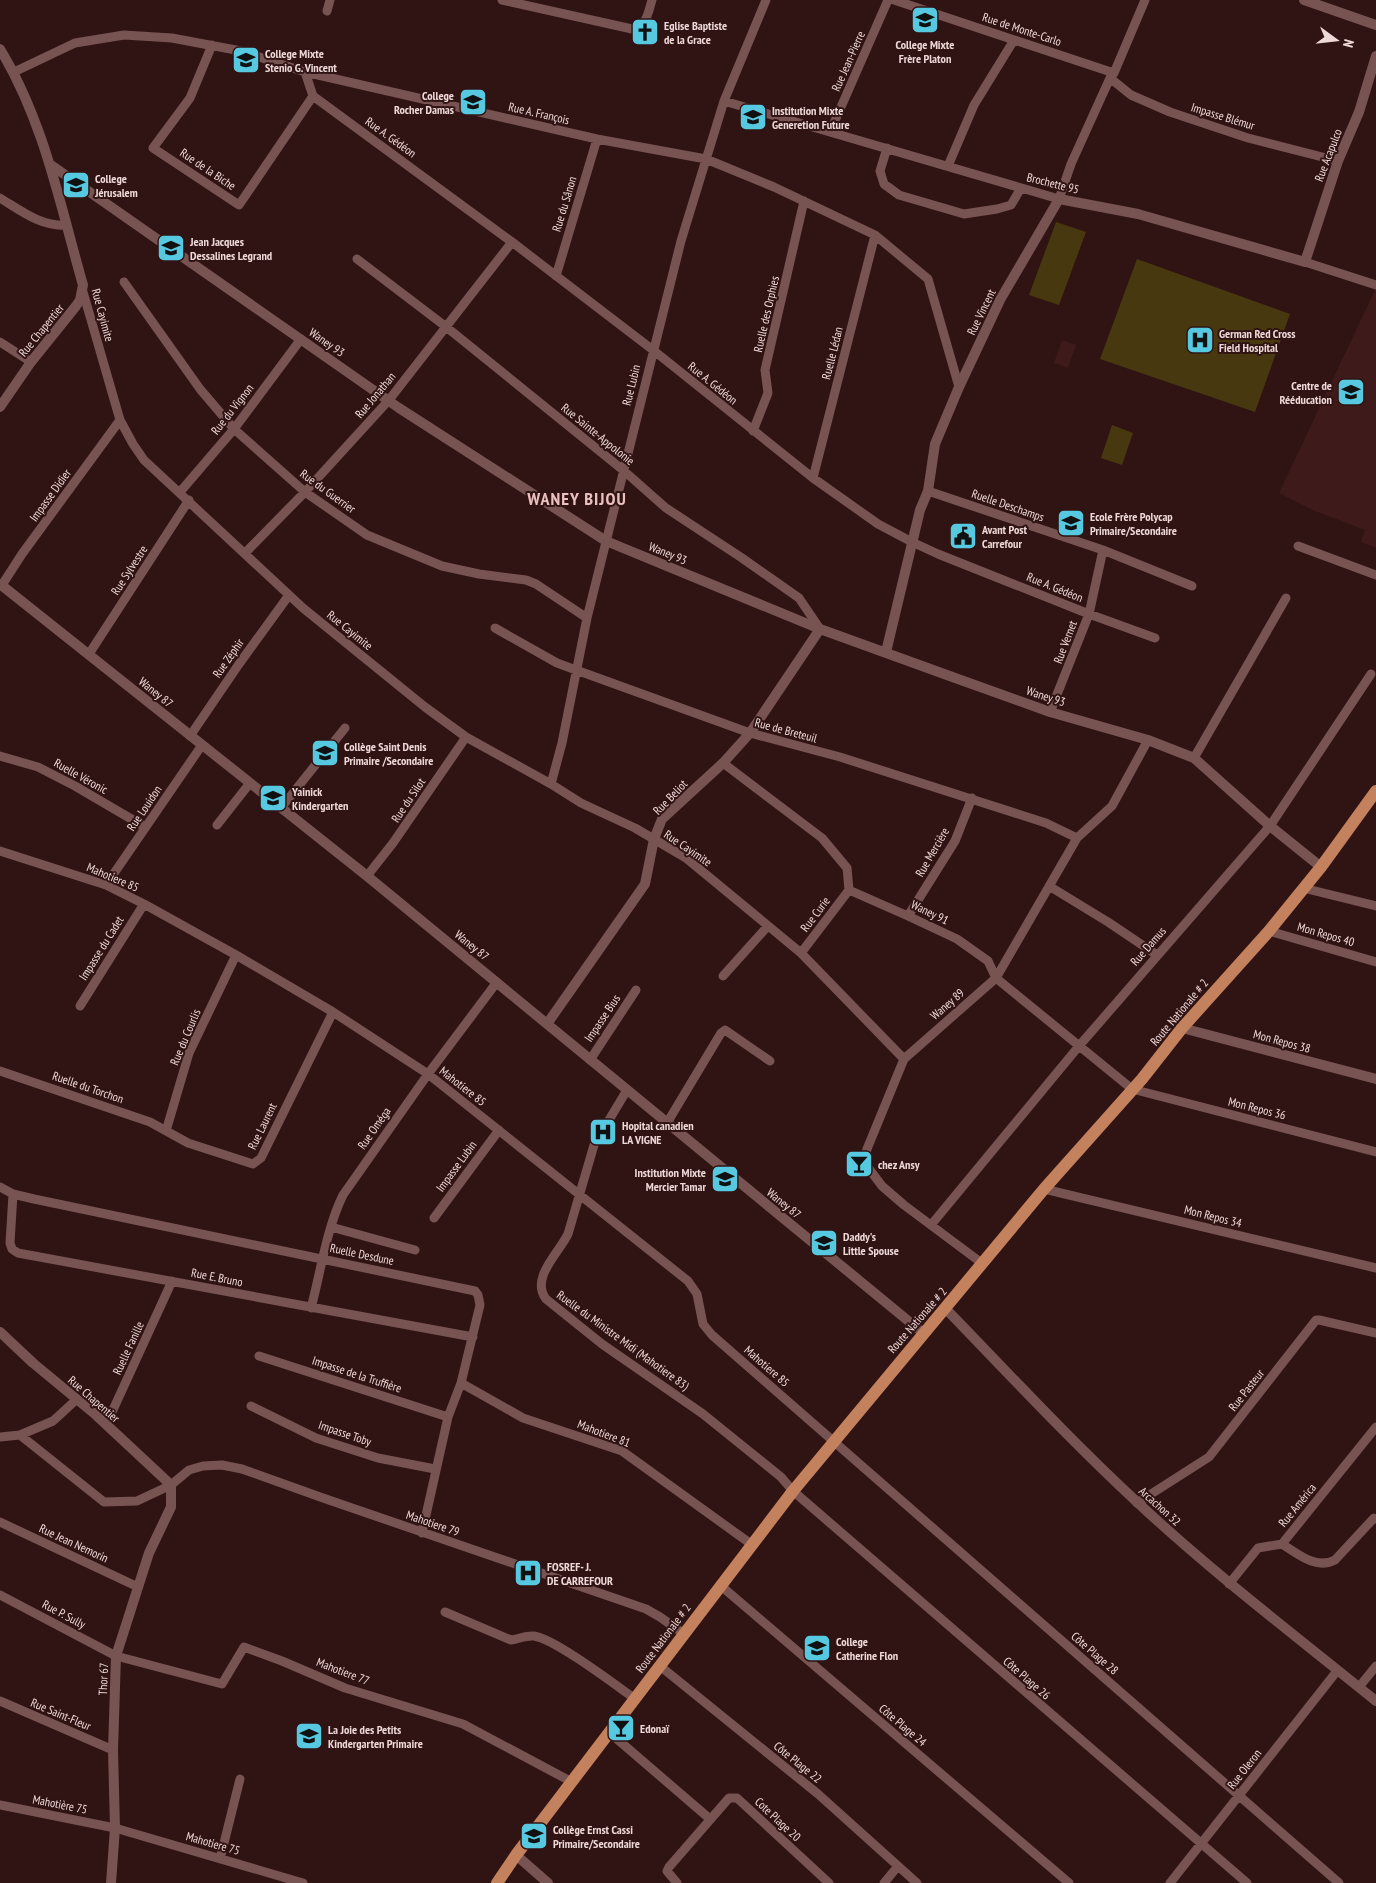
<svg xmlns="http://www.w3.org/2000/svg" width="1376" height="1883" viewBox="0 0 1376 1883" font-family="'PT Sans Narrow',sans-serif">
	<rect width="100%" height="100%" fill="#301313"/>
	<path fill="#3e1a1a" d="M 1375,290 L 1376,291 L 1376,548 L 1361,542 L 1365,530 L 1315,511 L 1279,493 Z
		M 1062,340 L 1076,345 L 1068,368 L 1054,363 Z"/>
	<path fill="#48380f" d="M 1056,222 L 1086,232 L 1059,305 L 1029,295 Z
		M 1137,259 L 1290,314 L 1255,412 L 1100,359 Z
		M 1112,425 L 1133,433 L 1122,465 L 1101,458 Z"/>
	<g fill="none" stroke-linecap="round" stroke-linejoin="round">
		<path stroke="#775352" stroke-width="9" d="M 502,0 L 632,29 C 647,26 648,13 652,0
			M 894,0 L 1114,73
			M 327,11 L 330,0
			M 212,45 L 190,98 L 153,148 L 239,205 L 313,96
			M 14,72 L 75,43 L 124,35 L 172,38 L 241,51 L 305,72 L 597,139 L 706,159 L 774,187 L 875,235 L 928,279 L 959,387
			M 305,72 L 313,96 L 512,242 L 653,350 L 813,478 L 878,524 L 912,542 L 938,554 L 1089,614 L 1155,638
			M 1110,78 L 1131,95 L 1170,112 L 1248,138 L 1338,161
			M 724,101 L 1059,199 L 1071,164 L 1110,78 L 1114,73 L 1145,0
			M 830,132 L 888,0
			M 887,148 L 880,171 L 884,184 L 899,195 L 964,214 L 997,209 L 1011,205 L 1021,188
			M 948,166 L 974,105 L 1014,40
			M 0,198 C 20,210 41,227 66,225
			M 357,259 L 445,326 L 623,470 L 666,508 L 742,558 L 799,598 L 820,629
			M 1305,262 L 1376,285
			M 556,276 L 597,139
			M 124,282 L 200,389 L 234,429 L 305,492 L 367,535 L 442,566 L 479,574 L 526,580 L 536,584 L 587,618
			M 83,292 L 120,420 L 133,444 L 144,460 L 303,608 L 425,707 L 466,737 L 551,784 L 581,803 L 635,828 L 686,858 L 801,953 L 904,1059
			M 0,342 L 31,362
			M 753,431 L 768,393 L 765,370 L 804,201
			M 813,478 L 875,235
			M 928,491 L 1103,550 L 1192,586
			M 180,492 L 234,429 L 301,339
			M 1298,546 L 1376,575
			M 245,553 L 305,492 L 389,400 L 512,242
			M 2,585 L 22,554 L 120,420
			M 495,628 L 557,663 L 576,670 L 750,733 L 840,757 L 1046,823 L 1077,838
			M 89,654 L 189,500
			M 1050,712 L 1089,614 L 1103,550
			M 190,736 L 239,664 L 289,595
			M 0,756 L 38,767 L 75,786 L 145,827
			M 1194,758 L 1286,598
			M 723,763 L 822,838 L 847,868 L 849,890 L 908,916 L 957,939 L 988,961 L 996,978 L 1132,1089 L 1376,1152
			M 551,784 L 562,743 L 587,618 L 681,241 L 724,101 L 766,0
			M 281,808 L 345,728
			M 217,825 L 250,783
			M 0,851 L 106,885 L 144,904 L 236,955 L 333,1012 L 428,1074 L 688,1281 L 697,1294 L 703,1324 L 712,1335 L 1339,1883
			M 367,876 L 393,843 L 466,737
			M 106,885 L 202,745
			M 1049,886 L 1108,922 L 1157,955
			M 1303,888 L 1376,906
			M 908,916 L 955,841 L 972,798
			M 1269,931 L 1376,962
			M 801,953 L 849,890
			M 723,976 L 767,927
			M 80,1006 L 144,904
			M 590,1060 L 636,990
			M 0,1071 L 150,1122 L 188,1143 L 253,1164 L 261,1158 L 333,1012
			M 627,1090 L 594,1145 L 568,1234 C 559,1253 530,1278 546,1299 L 602,1344 L 703,1414 L 781,1477 L 793,1491 L 1247,1883
			M 667,1123 L 721,1033 L 725,1030 L 770,1061
			M 166,1131 L 189,1053 L 236,955
			M 0,1187 L 13,1194 L 34,1199 L 475,1291 L 478,1295 L 480,1305 L 461,1383 L 448,1417 L 422,1533
			M 1044,1189 L 1376,1268
			M 13,1194 L 10,1243 L 12,1249 L 18,1253 L 473,1337
			M 434,1218 L 499,1130
			M 931,1225 L 1079,1046 L 1270,826 L 1371,674
			M 331,1227 L 415,1250
			M 983,1264 L 904,1205 L 882,1186 L 864,1162 L 867,1149 L 904,1059 L 996,978 L 1077,838 L 1112,806 L 1148,740
			M 311,1308 C 321,1271 326,1230 343,1195 L 428,1074 L 497,982
			M 259,1356 L 448,1417
			M 461,1383 L 523,1418 L 622,1451 L 751,1544
			M 251,1406 L 316,1438 L 378,1458 L 435,1469
			M 106,1425 L 172,1281
			M 20,1435 L 104,1502 L 137,1501 L 171,1485 L 189,1470 L 203,1466 L 222,1465 L 242,1469 L 323,1498 L 646,1609 L 660,1617 L 684,1634
			M 0,1437 L 20,1435 L 53,1421 L 77,1399
			M 1137,1503 L 1209,1457 L 1316,1320 L 1319,1320 L 1376,1333
			M 0,1522 L 138,1587
			M 1282,1544 C 1298,1554 1316,1570 1335,1560 L 1374,1518 L 1376,1519
			M 1229,1584 L 1258,1548 L 1282,1544 L 1376,1427
			M 720,1585 L 1069,1883
			M 0,1595 L 116,1656 L 222,1684 L 244,1647 L 282,1661 L 345,1688 L 463,1724 L 572,1782
			M 445,1612 L 511,1640 C 519,1639 526,1635 534,1636 C 555,1639 614,1684 634,1698
			M 660,1666 L 818,1794 L 917,1883
			M 1359,1687 L 1376,1666
			M 0,1701 L 113,1750
			M 610,1733 L 710,1819
			M 0,1805 L 115,1828 L 303,1883
			M 220,1859 L 240,1779
			M 677,1883 L 667,1871 L 669,1867 L 729,1798 L 737,1798 L 829,1883
			M 884,1883 L 898,1866
			M 1170,1883 L 1337,1671"/>
		<path stroke="#775352" stroke-width="10" d="M 1304,0 L 1376,25
			M 0,49 C 44,121 60,205 83,285 L 80,300 L 76,306 L 31,362 L 0,407
			M 51,165 L 399,408 L 606,541 L 820,629 L 958,679 L 1050,712 L 1148,740 L 1194,758 L 1270,826 L 1321,867
			M 0,584 L 367,876 L 923,1333
			M 886,652 L 920,510 L 928,491 L 935,444 L 959,387 L 1000,300 L 1059,199 L 1138,214 L 1305,262 L 1338,161 L 1359,112 L 1376,56
			M 547,1024 L 645,884 L 654,839 L 662,819 L 723,763 L 750,733 L 820,629
			M 1182,1028 L 1376,1079
			M 945,1308 C 1008,1373 1070,1440 1137,1502 C 1213,1573 1296,1636 1376,1701
			M 0,1332 L 33,1363 L 96,1415 L 171,1485 L 171,1507 L 149,1553 L 116,1656 L 113,1750 L 115,1828 L 111,1883
			M 516,1855 L 548,1883"/>
		<path stroke="#c3815e" stroke-width="12" d="M 497,1883 L 516,1855 L 793,1491 L 1044,1189 L 1142,1079 L 1182,1028 L 1269,931 L 1321,867 L 1376,791"/>
	</g>
	<defs>
		<g id="school-square" transform="scale(1.4375)"><rect x="-9" y="-9" width="18" height="18" rx="4" fill="#56c9e1" stroke="#301313"/><path d="M0-5L7-2L0 1L-7-2ZM-4 1L0 2.5L4 1V4Q0 6-4 4Z" fill="#111"/></g>
		<g id="church-square" transform="scale(1.4375)"><rect x="-9" y="-9" width="18" height="18" rx="4" fill="#56c9e1" stroke="#301313"/><path d="M-1.2-6h2.4v3.5h3.3v2.4h-3.3V6h-2.4V-.1h-3.3v-2.4h3.3Z" fill="#111"/></g>
		<g id="hospital-square" transform="scale(1.4375)"><rect x="-9" y="-9" width="18" height="18" rx="4" fill="#56c9e1" stroke="#301313"/><path d="M-5-5h3v3.5h4V-5h3V5h-3V1.5h-4V5h-3Z" fill="#111"/></g>
		<g id="civic-square" transform="scale(1.4375)"><rect x="-9" y="-9" width="18" height="18" rx="4" fill="#56c9e1" stroke="#301313"/><path d="M-.6-6.5H3V-4.5H.6V-3L4-1V1h2V6H-6V1h2V-1L-.6-3ZM-1.2 2.5V6h2.4V2.5Z" fill="#111"/></g>
		<g id="bar-square" transform="scale(1.4375)"><rect x="-9" y="-9" width="18" height="18" rx="4" fill="#56c9e1" stroke="#301313"/><path d="M-6-5H6L.8 .8V4.5H3.5V6h-7V4.5H-.8V.8Z" fill="#111"/></g>
	</defs>
	<g fill-rule="evenodd">
		<use href="#school-square" x="925" y="20"/>
		<use href="#church-square" x="645" y="32"/>
		<use href="#school-square" x="246" y="60"/>
		<use href="#school-square" x="473" y="102"/>
		<use href="#school-square" x="753" y="117"/>
		<use href="#school-square" x="76" y="185"/>
		<use href="#school-square" x="171" y="248"/>
		<use href="#hospital-square" x="1200" y="340"/>
		<use href="#school-square" x="1351" y="392"/>
		<use href="#school-square" x="1071" y="523"/>
		<use href="#civic-square" x="963" y="536"/>
		<use href="#school-square" x="325" y="753"/>
		<use href="#school-square" x="273" y="798"/>
		<use href="#hospital-square" x="603" y="1132"/>
		<use href="#bar-square" x="859" y="1164"/>
		<use href="#school-square" x="725" y="1179"/>
		<use href="#school-square" x="824" y="1243"/>
		<use href="#hospital-square" x="528" y="1573"/>
		<use href="#school-square" x="817" y="1648"/>
		<use href="#bar-square" x="621" y="1728"/>
		<use href="#school-square" x="309" y="1736"/>
		<use href="#school-square" x="534" y="1836"/>
	</g>
	<g text-anchor="middle" dominant-baseline="central" stroke-width="4" stroke-linejoin="round" paint-order="stroke">
		<g font-size="12" font-weight="bold" fill="#eed9d8" stroke="#301313" text-anchor="start">
			<text x="664" y="25">Eglise Baptiste<tspan x="664" dy="14">de la Grace</tspan></text>
			<text x="925" y="44" text-anchor="middle">College Mixte<tspan x="925" dy="14">Frère Platon</tspan></text>
			<text x="265" y="53">College Mixte<tspan x="265" dy="14">Stenio G. Vincent</tspan></text>
			<text x="454" y="95" text-anchor="end">College<tspan x="454" dy="14">Rocher Damas</tspan></text>
			<text x="772" y="110">Institution Mixte<tspan x="772" dy="14">Generetion Future</tspan></text>
			<text x="95" y="178">College<tspan x="95" dy="14">Jérusalem</tspan></text>
			<text x="190" y="241">Jean Jacques<tspan x="190" dy="14">Dessalines Legrand</tspan></text>
			<text x="1219" y="333">German Red Cross<tspan x="1219" dy="14">Field Hospital</tspan></text>
			<text x="1332" y="385" text-anchor="end">Centre de<tspan x="1332" dy="14">Rééducation</tspan></text>
			<text x="1090" y="516">Ecole Frère Polycap<tspan x="1090" dy="14">Primaire/Secondaire</tspan></text>
			<text x="982" y="529">Avant Post<tspan x="982" dy="14">Carrefour</tspan></text>
			<text x="344" y="746">Collège Saint Denis<tspan x="344" dy="14">Primaire /Secondaire</tspan></text>
			<text x="292" y="791">Yainick<tspan x="292" dy="14">Kindergarten</tspan></text>
			<text x="622" y="1125">Hopital canadien<tspan x="622" dy="14">LA VIGNE</tspan></text>
			<text x="878" y="1164">chez Ansy</text>
			<text x="706" y="1172" text-anchor="end">Institution Mixte<tspan x="706" dy="14">Mercier Tamar</tspan></text>
			<text x="843" y="1236">Daddy's<tspan x="843" dy="14">Little Spouse</tspan></text>
			<text x="547" y="1566">FOSREF- J.<tspan x="547" dy="14">DE CARREFOUR</tspan></text>
			<text x="836" y="1641">College<tspan x="836" dy="14">Catherine Flon</tspan></text>
			<text x="640" y="1728">Edonaï</text>
			<text x="328" y="1729">La Joie des Petits<tspan x="328" dy="14">Kindergarten Primaire</tspan></text>
			<text x="553" y="1829">Collège Ernst Cassi<tspan x="553" dy="14">Primaire/Secondaire</tspan></text>
		</g>
		<g font-size="12" fill="#eed9d8" stroke="#301313">
			<text transform="translate(1022 29) rotate(18)">Rue de Monte-Carlo</text>
			<text transform="translate(848 61) rotate(-66)">Rue Jean-Pierre</text>
			<text transform="translate(539 113) rotate(13)">Rue A. François</text>
			<text transform="translate(1223 116) rotate(17)">Impasse Blémur</text>
			<text transform="translate(391 137) rotate(36)">Rue A. Gédéon</text>
			<text transform="translate(1328 155) rotate(-69)">Rue Acapulco</text>
			<text transform="translate(208 169) rotate(34)">Rue de la Biche</text>
			<text transform="translate(1053 183) rotate(14)">Brochette 95</text>
			<text transform="translate(564 204) rotate(-73)">Rue du Sânon</text>
			<text transform="translate(981 312) rotate(-64)">Rue Vincent</text>
			<text transform="translate(766 314) rotate(-77)">Ruelle des Orphies</text>
			<text transform="translate(103 315) rotate(75)">Rue Cayimite</text>
			<text transform="translate(41 330) rotate(-51)">Rue Chapentier</text>
			<text transform="translate(327 342) rotate(35)">Waney 93</text>
			<text transform="translate(832 353) rotate(-76)">Ruelle Lédan</text>
			<text transform="translate(713 383) rotate(39)">Rue A. Gédéon</text>
			<text transform="translate(631 385) rotate(-76)">Rue Lubin</text>
			<text transform="translate(375 395) rotate(-50)">Rue Jonathan</text>
			<text transform="translate(232 409) rotate(-52)">Rue du Vignon</text>
			<text transform="translate(598 434) rotate(39)">Rue Sainte-Appolonie</text>
			<text transform="translate(328 491) rotate(36)">Rue du Guerrier</text>
			<text transform="translate(50 495) rotate(-54)">Impasse Didier</text>
			<text transform="translate(1008 505) rotate(19)">Ruelle Deschamps</text>
			<text transform="translate(668 553) rotate(22)">Waney 93</text>
			<text transform="translate(129 570) rotate(-57)">Rue Sylvestre</text>
			<text transform="translate(1055 587) rotate(22)">Rue A. Gédéon</text>
			<text transform="translate(350 630) rotate(39)">Rue Cayimite</text>
			<text transform="translate(1065 642) rotate(-69)">Rue Vernet</text>
			<text transform="translate(228 658) rotate(-55)">Rue Zéphir</text>
			<text transform="translate(156 692) rotate(39)">Waney 87</text>
			<text transform="translate(1046 696) rotate(18)">Waney 93</text>
			<text transform="translate(786 730) rotate(15)">Rue de Breteuil</text>
			<text transform="translate(81 776) rotate(29)">Ruelle Véronic</text>
			<text transform="translate(670 797) rotate(-46)">Rue Beliot</text>
			<text transform="translate(408 800) rotate(-56)">Rue du Silot</text>
			<text transform="translate(144 808) rotate(-56)">Rue Louidon</text>
			<text transform="translate(688 848) rotate(34)">Rue Cayimite</text>
			<text transform="translate(932 852) rotate(-60)">Rue Mercière</text>
			<text transform="translate(113 877) rotate(23)">Mahotiere 85</text>
			<text transform="translate(930 912) rotate(26)">Waney 91</text>
			<text transform="translate(815 914) rotate(-53)">Rue Curie</text>
			<text transform="translate(1326 934) rotate(16)">Mon Repos 40</text>
			<text transform="translate(472 945) rotate(39)">Waney 87</text>
			<text transform="translate(1148 946) rotate(-49)">Rue Damus</text>
			<text transform="translate(101 948) rotate(-58)">Impasse du Cadet</text>
			<text transform="translate(947 1004) rotate(-41)">Waney 89</text>
			<text transform="translate(1179 1012) rotate(-50)">Route Nationale # 2</text>
			<text transform="translate(602 1018) rotate(-56)">Impasse Bius</text>
			<text transform="translate(185 1037) rotate(-67)">Rue du Courlis</text>
			<text transform="translate(1282 1041) rotate(15)">Mon Repos 38</text>
			<text transform="translate(463 1086) rotate(38)">Mahotiere 85</text>
			<text transform="translate(88 1087) rotate(19)">Ruelle du Torchon</text>
			<text transform="translate(1257 1108) rotate(14)">Mon Repos 36</text>
			<text transform="translate(262 1126) rotate(-64)">Rue Laurent</text>
			<text transform="translate(374 1128) rotate(-55)">Rue Oméga</text>
			<text transform="translate(456 1166) rotate(-54)">Impasse Lubin</text>
			<text transform="translate(784 1203) rotate(39)">Waney 87</text>
			<text transform="translate(1213 1216) rotate(14)">Mon Repos 34</text>
			<text transform="translate(362 1254) rotate(12)">Ruelle Desdune</text>
			<text transform="translate(217 1277) rotate(11)">Rue E. Bruno</text>
			<text transform="translate(917 1320) rotate(-49)">Route Nationale # 2</text>
			<text transform="translate(623 1340) rotate(36)">Ruelle du Ministre Midi (Mahotiere 83)</text>
			<text transform="translate(128 1348) rotate(-65)">Ruelle Fanille</text>
			<text transform="translate(767 1366) rotate(41)">Mahotiere 85</text>
			<text transform="translate(357 1374) rotate(18)">Impasse de la Truffière</text>
			<text transform="translate(1246 1390) rotate(-52)">Rue Pasteur</text>
			<text transform="translate(94 1399) rotate(41)">Rue Chapentier</text>
			<text transform="translate(345 1433) rotate(19)">Impasse Toby</text>
			<text transform="translate(604 1433) rotate(21)">Mahotiere 81</text>
			<text transform="translate(1297 1505) rotate(-51)">Rue América</text>
			<text transform="translate(1160 1506) rotate(42)">Arcachon 32</text>
			<text transform="translate(433 1523) rotate(19)">Mahotiere 79</text>
			<text transform="translate(74 1543) rotate(25)">Rue Jean Nemorin</text>
			<text transform="translate(64 1614) rotate(28)">Rue P. Sully</text>
			<text transform="translate(663 1638) rotate(-53)">Route Nationale # 2</text>
			<text transform="translate(1095 1653) rotate(41)">Côte Plage 28</text>
			<text transform="translate(343 1671) rotate(21)">Mahotiere 77</text>
			<text transform="translate(1027 1678) rotate(41)">Côte Plage 26</text>
			<text transform="translate(103 1679) rotate(-88)">Thor 67</text>
			<text transform="translate(61 1714) rotate(23)">Rue Saint-Fleur</text>
			<text transform="translate(903 1725) rotate(40)">Côte Plage 24</text>
			<text transform="translate(798 1762) rotate(39)">Côte Plage 22</text>
			<text transform="translate(1244 1769) rotate(-52)">Rue Oleron</text>
			<text transform="translate(60 1804) rotate(11)">Mahotière 75</text>
			<text transform="translate(778 1819) rotate(43)">Cote Plage 20</text>
			<text transform="translate(213 1843) rotate(16)">Mahotiere 75</text>
		</g>
		<g font-size="18" font-weight="bold" letter-spacing="1" fill="#eac1bf" stroke="#301313">
			<text x="577" y="498">WANEY BIJOU</text>
		</g>
	</g>
	<g transform="translate(1336 40) rotate(105)" stroke="#301313" stroke-width="4" paint-order="stroke">
	<path d="M0-4L9 19L0 12L-9 19Z" fill="#eed9d8"/>
	<text y="-8" font-size="14" font-weight="bold" text-anchor="middle" fill="#eed9d8">N</text>
	</g>
</svg>
